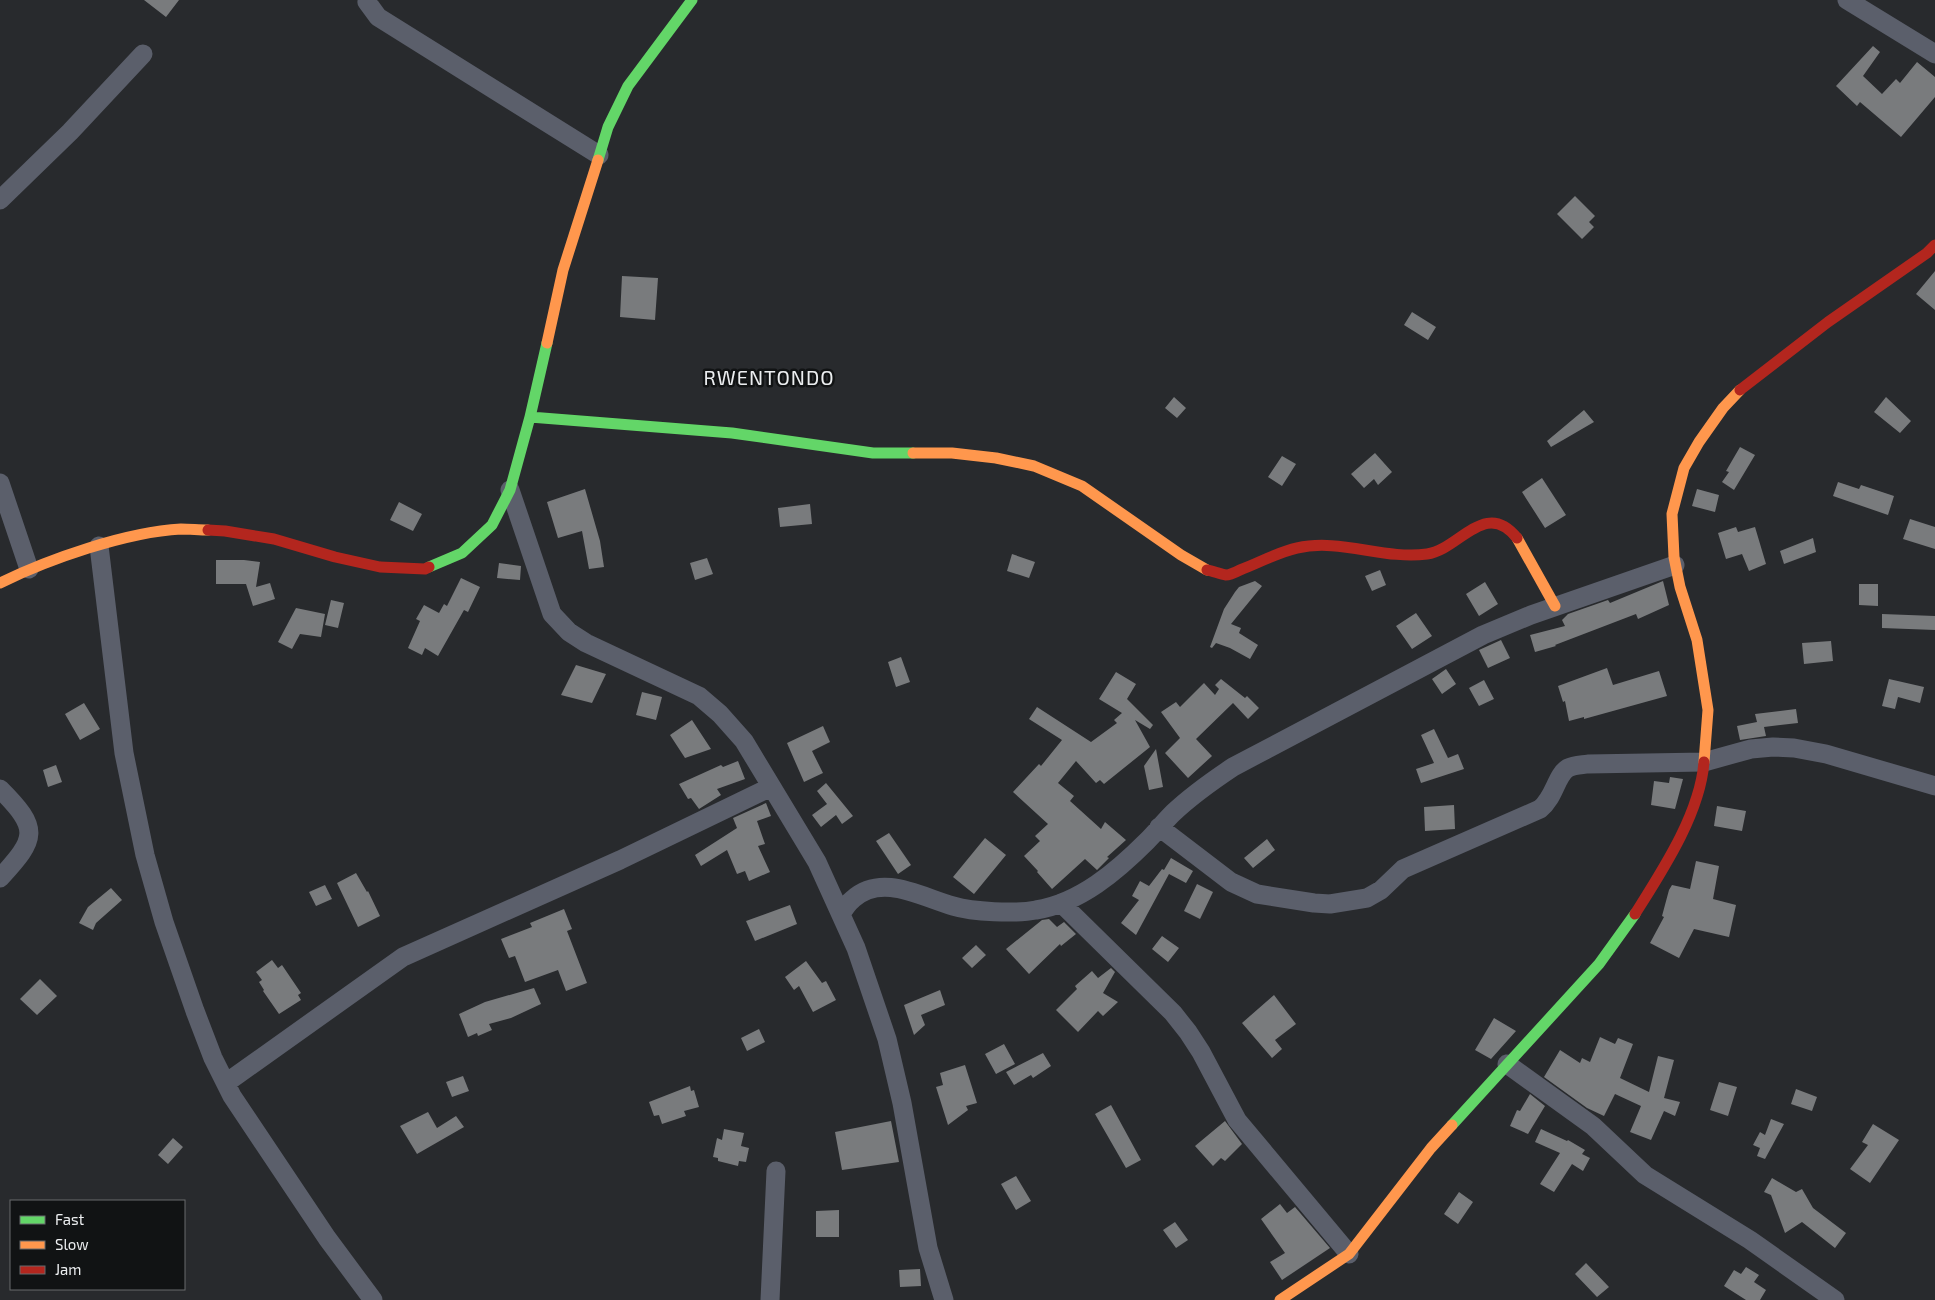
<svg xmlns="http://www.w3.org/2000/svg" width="1935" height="1300" viewBox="0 0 1935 1300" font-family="'Exo 2',sans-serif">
	<rect width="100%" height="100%" fill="#282a2d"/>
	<path fill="#797b7d" d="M 144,0 L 179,0 L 166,17 Z
		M 1873,46 L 1880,52 L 1863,76 L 1882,94 L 1896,79 L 1900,83 L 1917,62 L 1935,77 L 1935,97 L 1901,137 L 1860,102 L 1857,106 L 1836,86 Z
		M 1575,196 L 1595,216 L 1589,222 L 1594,227 L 1582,239 L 1557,214 Z
		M 1935,271 L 1935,310 L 1916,294 Z
		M 622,276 L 658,278 L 655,320 L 620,317 Z
		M 1412,312 L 1436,327 L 1428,340 L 1404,325 Z
		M 1174,397 L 1186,408 L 1177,418 L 1165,408 Z
		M 1886,397 L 1911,421 L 1900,433 L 1874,412 Z
		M 1584,410 L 1594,422 L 1551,447 L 1547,441 Z
		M 1740,447 L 1755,455 L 1734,490 L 1722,482 L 1729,472 L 1726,471 Z
		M 1375,453 L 1392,472 L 1378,485 L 1374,479 L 1364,488 L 1351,474 Z
		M 1282,456 L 1296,464 L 1282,486 L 1268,477 Z
		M 1542,478 L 1566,515 L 1545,528 L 1522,492 Z
		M 1838,482 L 1859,489 L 1861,485 L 1894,496 L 1888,515 L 1833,496 Z
		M 585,489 L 600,541 L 604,567 L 589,569 L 582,531 L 558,538 L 547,502 Z
		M 1697,489 L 1719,495 L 1715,512 L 1692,506 Z
		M 399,502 L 422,514 L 413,531 L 390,520 Z
		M 810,504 L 812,524 L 780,527 L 778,508 Z
		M 1910,519 L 1935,527 L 1935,549 L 1903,539 Z
		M 1736,527 L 1738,532 L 1755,527 L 1766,564 L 1749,571 L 1742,554 L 1726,559 L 1718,533 Z
		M 1813,538 L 1816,552 L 1784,564 L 1780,551 Z
		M 1012,554 L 1035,562 L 1029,578 L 1007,571 Z
		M 707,558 L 713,574 L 695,580 L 690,563 Z
		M 216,560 L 244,560 L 260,562 L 256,587 L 270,583 L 275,599 L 253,606 L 246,584 L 216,584 Z
		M 499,563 L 521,566 L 520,580 L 497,578 Z
		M 1380,570 L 1386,585 L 1372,591 L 1365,576 Z
		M 461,578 L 480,587 L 468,612 L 464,610 L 438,656 L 425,648 L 422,655 L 408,648 L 420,621 L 416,619 L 424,605 L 439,613 L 444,604 L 447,606 Z
		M 1255,581 L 1262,586 L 1231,624 L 1241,628 L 1239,633 L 1258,645 L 1250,659 L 1230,648 L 1216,643 L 1212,648 L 1210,647 L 1224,609 L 1235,592 L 1239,587 Z
		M 1663,581 L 1669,605 L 1638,619 L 1636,614 L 1555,645 L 1556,646 L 1535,652 L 1530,635 L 1565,626 L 1562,620 L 1568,614 L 1608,600 L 1610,603 Z
		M 1485,582 L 1498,604 L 1479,616 L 1466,594 Z
		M 1859,584 L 1878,584 L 1878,606 L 1859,605 Z
		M 331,600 L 344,603 L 338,628 L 325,625 Z
		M 296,608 L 325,614 L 321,637 L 300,634 L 292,649 L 278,642 Z
		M 1416,613 L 1432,636 L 1412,649 L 1396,626 Z
		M 1882,614 L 1935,616 L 1935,630 L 1882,628 Z
		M 1501,640 L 1510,658 L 1488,668 L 1479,650 Z
		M 1831,641 L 1833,661 L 1804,664 L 1802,643 Z
		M 901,657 L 910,682 L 896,687 L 888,662 Z
		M 576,665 L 606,674 L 592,703 L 561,695 Z
		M 1607,668 L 1613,685 L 1659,671 L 1667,696 L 1584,719 L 1584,717 L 1569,721 L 1565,701 L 1563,702 L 1558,686 Z
		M 1446,669 L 1456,684 L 1442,694 L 1432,679 Z
		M 1116,672 L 1136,684 L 1127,699 L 1153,725 L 1150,729 L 1135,720 L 1150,747 L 1104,784 L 1100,780 L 1096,783 L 1076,761 L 1058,783 L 1074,796 L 1070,801 L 1101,829 L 1105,822 L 1126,840 L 1107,857 L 1109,858 L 1097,870 L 1085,859 L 1052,889 L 1037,872 L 1038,871 L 1024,856 L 1040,841 L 1035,836 L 1048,824 L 1013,792 L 1039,764 L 1041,766 L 1062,740 L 1029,719 L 1037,707 L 1091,742 L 1117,723 L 1114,720 L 1122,713 L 1099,699 Z
		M 1221,679 L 1245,698 L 1247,696 L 1259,708 L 1248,719 L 1233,703 L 1196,739 L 1212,756 L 1188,778 L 1165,753 L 1180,738 L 1161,712 L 1176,702 L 1180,707 L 1204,683 L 1215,695 L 1219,689 L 1215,685 Z
		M 1889,679 L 1924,687 L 1920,703 L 1898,697 L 1895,709 L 1882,706 Z
		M 1484,680 L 1494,699 L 1479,706 L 1469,688 Z
		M 642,692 L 662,697 L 656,720 L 636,715 Z
		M 84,703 L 100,729 L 80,740 L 65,714 Z
		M 1796,709 L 1798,723 L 1764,727 L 1766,736 L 1740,740 L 1737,726 L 1757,722 L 1755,714 Z
		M 692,720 L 711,749 L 685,758 L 670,735 Z
		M 823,726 L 830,742 L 812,751 L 823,773 L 804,782 L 787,743 Z
		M 1434,729 L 1448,758 L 1458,754 L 1464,769 L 1421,783 L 1416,769 L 1434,763 L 1421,735 Z
		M 1156,749 L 1163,787 L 1149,790 L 1144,766 Z
		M 738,761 L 745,779 L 717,789 L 721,795 L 699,809 L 691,798 L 688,799 L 679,784 L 721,765 L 723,767 Z
		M 56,765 L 62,782 L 48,787 L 43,770 Z
		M 1670,777 L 1683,779 L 1675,809 L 1651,805 L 1654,781 L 1669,783 Z
		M 826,783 L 853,816 L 842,824 L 836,815 L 821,827 L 812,815 L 827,804 L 817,791 Z
		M 766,803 L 771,816 L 757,821 L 765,844 L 758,846 L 770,872 L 749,881 L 745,871 L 737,874 L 727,850 L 701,866 L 695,855 L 737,828 L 733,818 Z
		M 1454,805 L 1455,829 L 1425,831 L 1424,807 Z
		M 1717,806 L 1746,811 L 1742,831 L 1714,826 Z
		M 889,833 L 911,865 L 898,874 L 876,841 Z
		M 985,838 L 1006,855 L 974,894 L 953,877 Z
		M 1267,839 L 1275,850 L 1253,868 L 1244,858 Z
		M 1171,858 L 1193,871 L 1186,883 L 1169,874 L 1136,935 L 1121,923 L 1139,900 L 1132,896 L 1140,881 L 1149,886 L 1162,869 L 1164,870 Z
		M 1696,861 L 1719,866 L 1713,899 L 1736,905 L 1729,937 L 1694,929 L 1679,958 L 1650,943 L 1664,917 L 1662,916 L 1669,890 L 1672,885 L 1690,889 Z
		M 356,873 L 367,892 L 368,891 L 380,916 L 358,927 L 337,883 Z
		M 1197,884 L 1213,892 L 1200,919 L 1184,911 Z
		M 325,885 L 332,899 L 316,906 L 309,892 Z
		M 111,888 L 122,900 L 96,923 L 93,930 L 79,923 L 88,907 Z
		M 790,905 L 797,924 L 755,941 L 746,921 Z
		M 564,909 L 572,929 L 567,931 L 587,983 L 566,991 L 558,970 L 525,982 L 515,956 L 509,958 L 501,939 L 532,927 L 530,923 Z
		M 1049,919 L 1057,927 L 1064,922 L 1076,934 L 1061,946 L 1060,944 L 1029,974 L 1006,949 L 1042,920 Z
		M 1162,936 L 1179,948 L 1168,962 L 1152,949 Z
		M 976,945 L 986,955 L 972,968 L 962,958 Z
		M 272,960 L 278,968 L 282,965 L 301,993 L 298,995 L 301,1000 L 279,1014 L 263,991 L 264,990 L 259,982 L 262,980 L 256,972 Z
		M 806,961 L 822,983 L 826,981 L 836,1000 L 813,1012 L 799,986 L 794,990 L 785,977 Z
		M 1111,968 L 1115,972 L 1103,993 L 1118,1002 L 1103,1016 L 1098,1011 L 1078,1032 L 1056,1010 L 1077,989 L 1075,986 L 1092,971 L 1098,978 Z
		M 40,979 L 57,996 L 37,1015 L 20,999 Z
		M 534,988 L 541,1004 L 511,1018 L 489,1024 L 492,1030 L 478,1036 L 477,1033 L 468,1037 L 459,1014 L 485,1002 Z
		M 940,990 L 945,1005 L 921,1015 L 925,1025 L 914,1035 L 904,1005 Z
		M 1274,995 L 1296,1024 L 1275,1040 L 1282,1049 L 1272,1058 L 1242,1023 Z
		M 1494,1018 L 1516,1031 L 1491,1059 L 1475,1050 Z
		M 759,1029 L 765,1042 L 747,1051 L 741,1038 Z
		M 1600,1037 L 1615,1044 L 1618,1038 L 1633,1044 L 1620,1078 L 1649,1092 L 1658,1056 L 1674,1060 L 1664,1098 L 1680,1102 L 1675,1116 L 1664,1111 L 1651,1140 L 1630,1132 L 1641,1106 L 1615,1094 L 1604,1116 L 1587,1108 L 1544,1077 L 1560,1050 L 1580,1063 L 1582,1058 L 1590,1062 Z
		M 1004,1044 L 1015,1064 L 996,1074 L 985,1054 Z
		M 1043,1053 L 1051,1066 L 1033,1078 L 1031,1075 L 1014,1085 L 1006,1072 Z
		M 965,1065 L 977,1103 L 966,1106 L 968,1110 L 948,1125 L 936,1087 L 943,1085 L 940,1073 Z
		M 463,1076 L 469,1091 L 452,1097 L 446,1082 Z
		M 1719,1082 L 1737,1087 L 1728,1116 L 1710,1110 Z
		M 690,1086 L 691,1091 L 694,1090 L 699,1107 L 684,1111 L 686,1116 L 662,1124 L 659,1115 L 654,1116 L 649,1102 Z
		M 1796,1089 L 1817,1097 L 1812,1111 L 1791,1104 Z
		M 1530,1094 L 1545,1106 L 1528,1134 L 1510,1126 L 1517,1110 L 1520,1111 Z
		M 1111,1105 L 1141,1160 L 1126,1168 L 1095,1114 Z
		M 428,1112 L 437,1128 L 456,1116 L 464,1127 L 417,1154 L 400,1126 Z
		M 1771,1119 L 1784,1124 L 1765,1159 L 1757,1156 L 1760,1148 L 1753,1145 L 1760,1132 L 1765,1135 Z
		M 891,1121 L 899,1162 L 842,1170 L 835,1132 Z
		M 1225,1121 L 1242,1144 L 1225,1161 L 1221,1158 L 1213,1166 L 1195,1146 Z
		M 1873,1124 L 1899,1140 L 1870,1183 L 1850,1169 L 1868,1145 L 1862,1142 Z
		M 724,1129 L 744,1133 L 741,1146 L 749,1148 L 746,1162 L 739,1161 L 738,1166 L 718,1161 L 718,1158 L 713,1157 L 717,1138 L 722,1140 Z
		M 1541,1129 L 1567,1141 L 1568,1140 L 1585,1150 L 1582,1154 L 1590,1158 L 1583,1171 L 1572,1164 L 1554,1192 L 1540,1184 L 1560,1153 L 1535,1142 Z
		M 173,1138 L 183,1147 L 168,1164 L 158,1155 Z
		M 1016,1176 L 1031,1201 L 1016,1210 L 1001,1184 Z
		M 1772,1178 L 1796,1192 L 1802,1189 L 1813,1208 L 1846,1233 L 1835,1248 L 1802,1222 L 1785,1233 L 1771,1195 L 1764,1192 Z
		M 1459,1192 L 1473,1202 L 1458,1224 L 1444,1214 Z
		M 1280,1204 L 1287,1213 L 1295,1207 L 1330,1248 L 1282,1280 L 1270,1262 L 1285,1253 L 1261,1219 Z
		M 839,1210 L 839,1237 L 816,1237 L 816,1211 Z
		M 1175,1222 L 1188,1240 L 1176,1248 L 1163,1230 Z
		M 1586,1263 L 1609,1287 L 1597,1297 L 1575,1274 Z
		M 1746,1267 L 1759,1275 L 1754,1282 L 1766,1290 L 1760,1300 L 1746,1300 L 1724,1286 L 1734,1270 L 1741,1274 Z
		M 920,1269 L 921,1286 L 900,1287 L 899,1270 Z"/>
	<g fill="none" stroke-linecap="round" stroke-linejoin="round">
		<path stroke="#5b5f6b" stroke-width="19" d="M 368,0 L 367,2 L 378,17 L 599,155
			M 1847,0 L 1935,54
			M 0,200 L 70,132 L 143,54
			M 0,483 L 29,569
			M 510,490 L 552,614 L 569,632 L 586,643 L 699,696 L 720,714 L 744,741 L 817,862 L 856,948 L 887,1039 L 902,1103 L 928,1248 L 944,1300
			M 99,546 L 124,753 L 145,855 L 164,922 L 195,1011 L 213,1058 L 232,1096 L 327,1238 L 373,1300
			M 0,789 C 40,829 37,838 0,878
			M 1159,827 L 1231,882 L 1257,894 L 1314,903 L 1330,904 L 1367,898 L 1381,890 L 1403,869 L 1540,809 C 1555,797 1556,775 1568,768 C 1574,765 1582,765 1588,764 L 1704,762 L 1751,749 L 1773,747 L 1794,748 L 1826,754 L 1935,786
			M 1061,903 L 1173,1013 L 1188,1032 L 1201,1052 L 1237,1120 L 1349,1254
			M 841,914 C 844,909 848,903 853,899 C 882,873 921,897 953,906 C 973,912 1015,914 1036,910 C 1080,903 1117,871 1147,841 C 1156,832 1164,822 1173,813 C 1192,795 1212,781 1233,767 L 1483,635 L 1531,615 L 1675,565
			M 1507,1064 L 1593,1126 L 1645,1175 L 1750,1240 L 1835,1300
			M 226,1083 L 403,957 L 620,860 L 771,787
			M 770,1300 L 776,1171"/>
		<path stroke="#63d668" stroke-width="11" d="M 598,160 L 608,127 L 628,86 L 692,0
			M 530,417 L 732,433 L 873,453 L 913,453
			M 429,567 L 462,553 L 492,525 L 510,490 L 530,417 L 547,343
			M 1452,1125 L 1599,964 L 1635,914"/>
		<path stroke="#ff974d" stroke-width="11" d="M 547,343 L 563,270 L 598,160
			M 913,453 L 952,453 L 996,458 L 1034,466 L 1082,486 L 1181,555 L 1207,570
			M 1517,538 L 1555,606
			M 0,583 C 49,559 126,532 181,529 C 190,529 199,530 208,530
			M 1704,762 L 1708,710 L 1697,640 L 1680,587 L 1674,557 L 1672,514 L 1684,468 L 1699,442 L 1723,408 L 1740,390
			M 1280,1300 L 1349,1254 L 1431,1148 L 1452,1125"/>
		<path stroke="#b3261e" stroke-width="11" d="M 1740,390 L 1828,322 L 1927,253 L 1935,245
			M 208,530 L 225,531 L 274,539 L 335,557 L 380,567 L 425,569 L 429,567
			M 1207,570 C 1213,571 1220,574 1226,575 C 1230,575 1236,572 1240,570 C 1259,563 1278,552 1297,548 C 1340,538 1384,560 1427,554 C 1459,550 1485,498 1517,538
			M 1635,914 C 1662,871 1700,814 1704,762"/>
	</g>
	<g text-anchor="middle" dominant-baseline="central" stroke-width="5" stroke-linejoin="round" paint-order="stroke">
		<g font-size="20" letter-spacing="1" fill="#eceef0" stroke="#111314">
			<text x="769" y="377">RWENTONDO</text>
		</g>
	</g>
	<rect x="10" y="1200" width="175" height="90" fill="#111314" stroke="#696b6c"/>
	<rect x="20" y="1216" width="25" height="8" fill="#63d668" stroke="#696b6c"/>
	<text x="55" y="1225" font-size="15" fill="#eceef0">Fast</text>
	<rect x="20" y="1241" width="25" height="8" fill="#ff974d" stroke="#696b6c"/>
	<text x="55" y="1250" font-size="15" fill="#eceef0">Slow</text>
	<rect x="20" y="1266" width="25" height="8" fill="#b3261e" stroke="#696b6c"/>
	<text x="55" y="1275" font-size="15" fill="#eceef0">Jam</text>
</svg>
